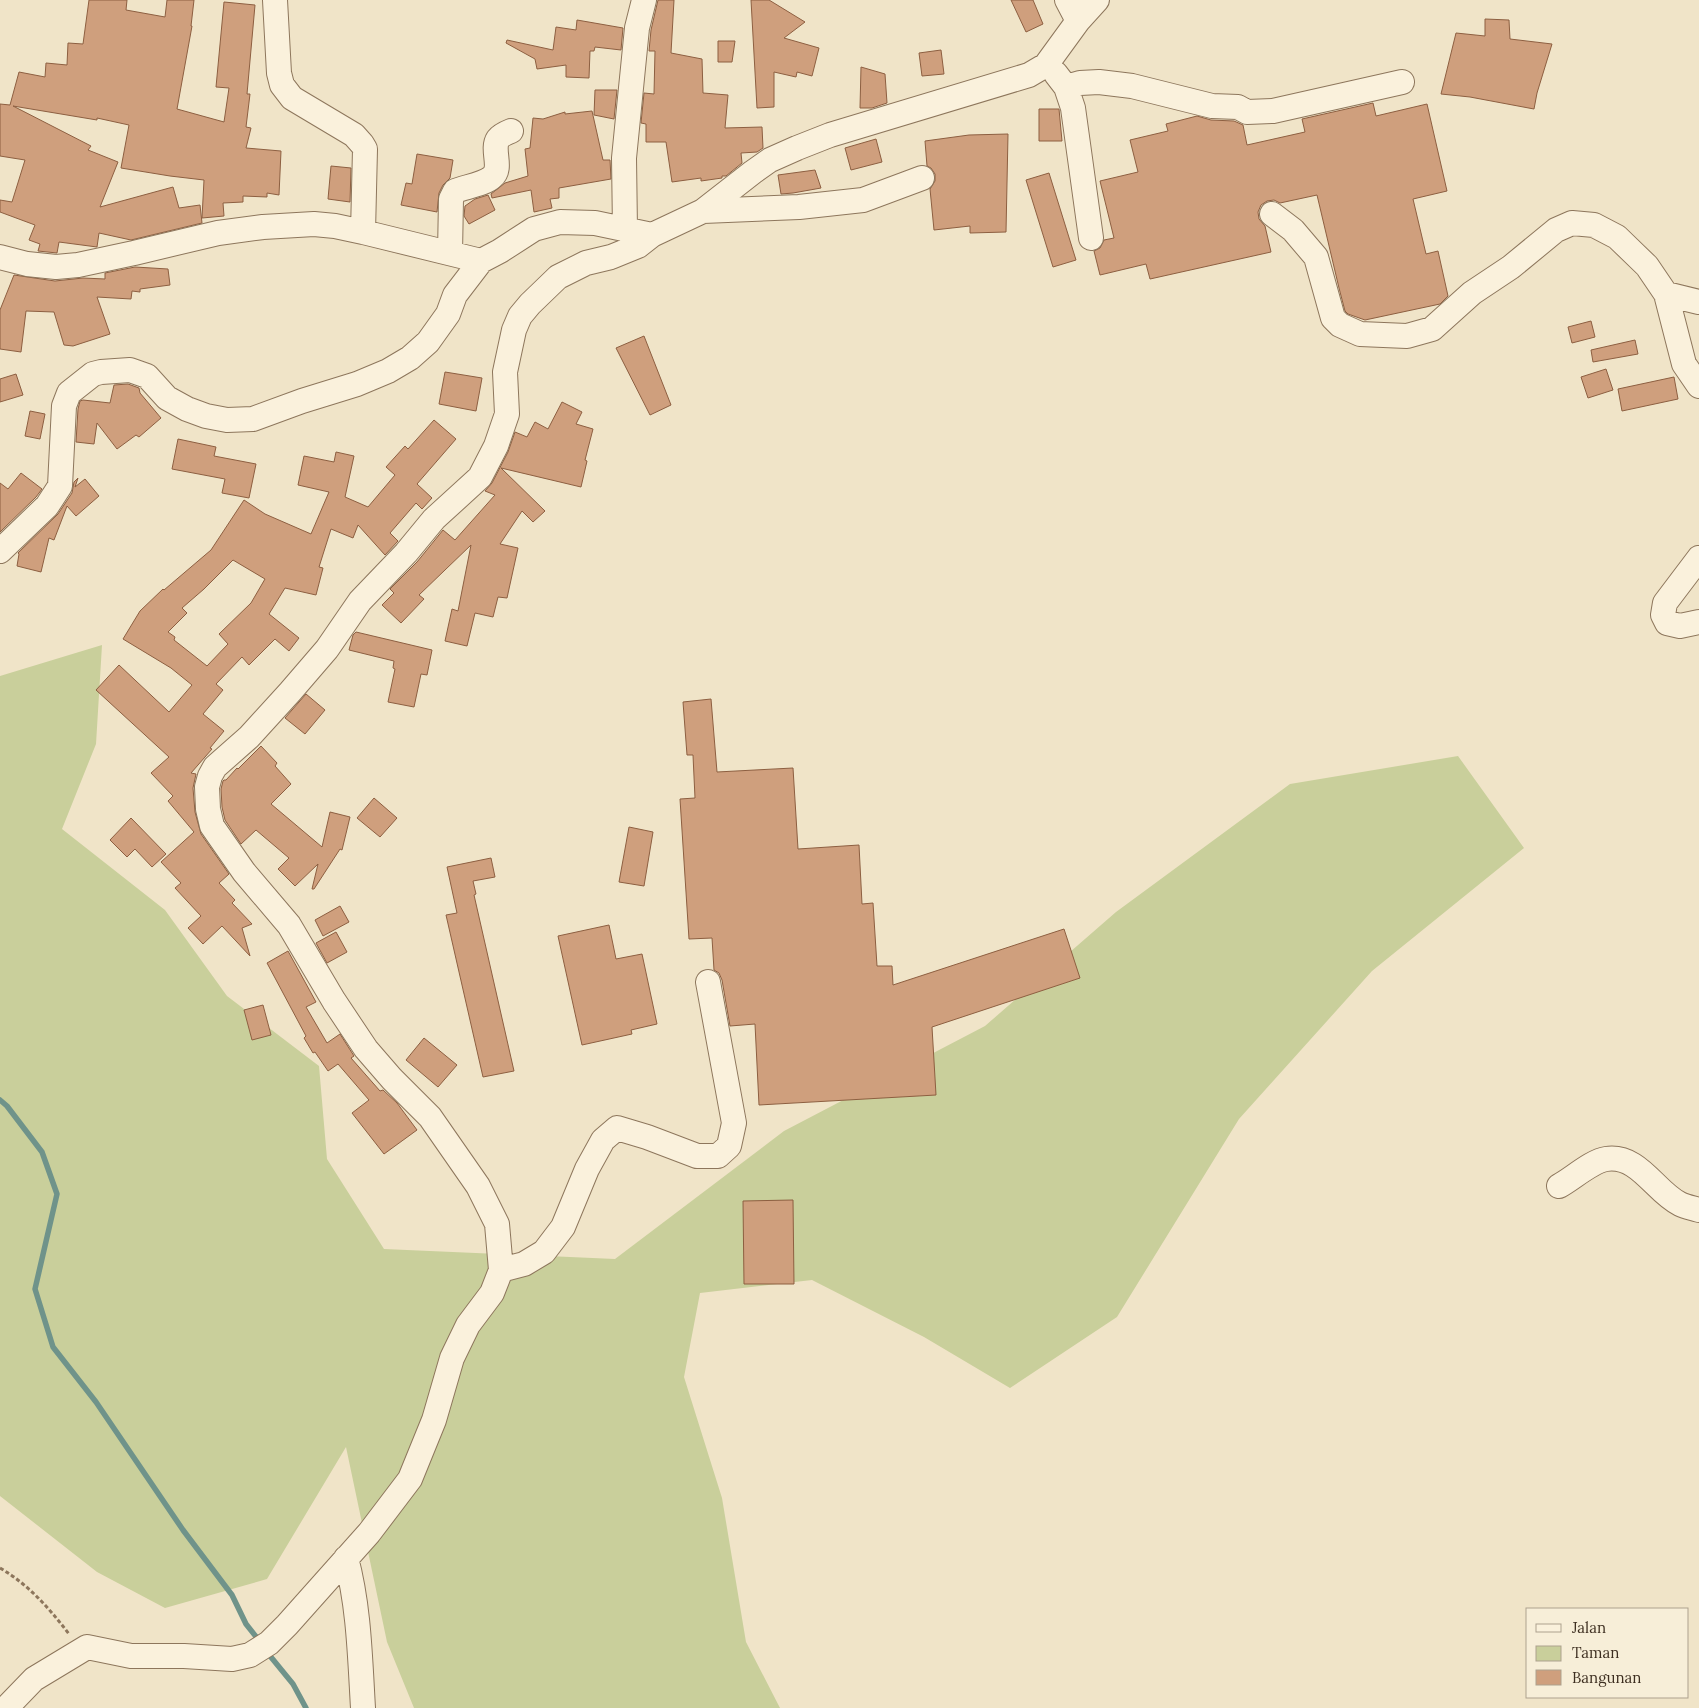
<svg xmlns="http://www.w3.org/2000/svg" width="1699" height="1708" viewBox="0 0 1699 1708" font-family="Lora,serif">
	<rect width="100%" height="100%" fill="#f0e4c8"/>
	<path fill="#c9cf9b" d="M 102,645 L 96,744 L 62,829 L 165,910 L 227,996 L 319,1066 L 327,1159 L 384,1249 L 615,1259 L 784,1131 L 985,1026 L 1116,912 L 1290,784 L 1458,756 L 1524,848 L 1372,971 L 1239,1119 L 1117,1317 L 1010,1388 L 924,1337 L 812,1280 L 700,1293 L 684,1377 L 722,1498 L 746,1642 L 780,1708 L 414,1708 L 387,1642 L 346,1447 L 267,1579 L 165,1608 L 97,1572 L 0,1496 L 0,676 Z"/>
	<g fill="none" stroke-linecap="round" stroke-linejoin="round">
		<path stroke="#6f938a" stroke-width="5.5" d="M 0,1100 L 7,1106 L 42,1152 L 57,1194 L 35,1289 L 53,1347 L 96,1402 L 183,1530 L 232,1595 L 246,1624 L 261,1643
			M 266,1651 L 293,1684 L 306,1708"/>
	</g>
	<path fill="#cf9f7d" stroke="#8d5f41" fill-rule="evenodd" d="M 89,0 L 127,0 L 126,10 L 165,17 L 167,0 L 194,0 L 191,26 L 192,26 L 177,109 L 224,122 L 229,88 L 216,87 L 224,2 L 255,5 L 247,94 L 250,94 L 246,127 L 251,128 L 246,148 L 281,151 L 279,195 L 267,193 L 267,197 L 243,196 L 243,202 L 223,203 L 224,216 L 202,218 L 204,180 L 170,176 L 121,168 L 129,125 L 97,118 L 97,120 L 13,106 L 91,146 L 88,150 L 118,162 L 100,207 L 173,187 L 179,208 L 200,205 L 202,223 L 131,240 L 99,233 L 97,247 L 59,242 L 57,253 L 38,251 L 40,244 L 29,240 L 35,225 L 0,212 L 0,200 L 12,202 L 25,160 L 0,156 L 0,104 L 10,105 L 19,72 L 45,77 L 46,63 L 67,65 L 68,43 L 83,44 Z
		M 658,0 L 674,0 L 671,53 L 702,59 L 703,93 L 728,95 L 725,128 L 762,127 L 763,148 L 757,152 L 741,153 L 742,163 L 726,176 L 722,176 L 722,178 L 701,181 L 701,178 L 672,182 L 666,142 L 646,142 L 646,124 L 641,123 L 644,93 L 654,94 L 655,51 L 649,51 L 651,30 Z
		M 751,0 L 769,0 L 805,22 L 784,38 L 819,48 L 812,76 L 797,72 L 796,77 L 774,72 L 774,107 L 757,108 Z
		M 1011,0 L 1033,0 L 1043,24 L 1026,32 Z
		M 1485,19 L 1509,20 L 1510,39 L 1552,44 L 1537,93 L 1534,109 L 1470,97 L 1441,94 L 1456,33 L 1485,36 Z
		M 577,20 L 623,28 L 621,50 L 595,47 L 594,51 L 590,51 L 589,78 L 566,77 L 566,65 L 537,69 L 535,59 L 506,43 L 507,40 L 553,50 L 556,27 L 576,30 Z
		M 718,41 L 735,41 L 732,62 L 718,62 Z
		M 941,50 L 944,74 L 922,76 L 919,53 Z
		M 861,67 L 885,74 L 887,103 L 872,108 L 860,108 Z
		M 595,90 L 617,90 L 614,119 L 594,115 Z
		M 1373,103 L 1376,116 L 1427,104 L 1447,191 L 1413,199 L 1426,254 L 1438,251 L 1448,296 L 1440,304 L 1365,320 L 1348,314 L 1345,311 L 1339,288 L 1317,195 L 1280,203 L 1274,200 L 1267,201 L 1261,205 L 1258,212 L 1259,219 L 1265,226 L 1271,252 L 1150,279 L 1146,264 L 1100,275 L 1094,251 L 1100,248 L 1104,240 L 1114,238 L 1100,181 L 1138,172 L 1130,140 L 1168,131 L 1166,124 L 1197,116 L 1211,120 L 1234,121 L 1243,125 L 1247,145 L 1305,132 L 1302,119 Z
		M 1039,109 L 1059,109 L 1062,141 L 1039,141 Z
		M 592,111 L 603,160 L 610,160 L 611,179 L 559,188 L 559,198 L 550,199 L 552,208 L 534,212 L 531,190 L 492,198 L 491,194 L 505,183 L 528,176 L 525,149 L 530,148 L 533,118 L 543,119 L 565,112 L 565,114 Z
		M 1008,134 L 1006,232 L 970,233 L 970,226 L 934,230 L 930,189 L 935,181 L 935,174 L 931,168 L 927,166 L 925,141 L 969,135 Z
		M 876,139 L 882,162 L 851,170 L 845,148 Z
		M 417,154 L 453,160 L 450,178 L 443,185 L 439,193 L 437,212 L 401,205 L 406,183 L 412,184 Z
		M 331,166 L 351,168 L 350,202 L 328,199 Z
		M 815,170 L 821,188 L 793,193 L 781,194 L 778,175 Z
		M 1049,173 L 1076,260 L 1053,267 L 1026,180 Z
		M 488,195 L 495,210 L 469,224 L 464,216 L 465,206 L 475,199 Z
		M 135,267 L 168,269 L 170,285 L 140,289 L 140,292 L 132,291 L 131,299 L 97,297 L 110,334 L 73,346 L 64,345 L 54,312 L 26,311 L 21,352 L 0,349 L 0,310 L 14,275 L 55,281 L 83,278 L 105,279 L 105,273 Z
		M 1591,321 L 1595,337 L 1572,343 L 1568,327 Z
		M 644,336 L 671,405 L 650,415 L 616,348 Z
		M 1635,340 L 1638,354 L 1593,362 L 1591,350 Z
		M 1606,369 L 1613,390 L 1588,398 L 1581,377 Z
		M 445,372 L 482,378 L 476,411 L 439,404 Z
		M 16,374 L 23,395 L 0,402 L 0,379 Z
		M 1674,377 L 1678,399 L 1622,411 L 1618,389 Z
		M 128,384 L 139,388 L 140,393 L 161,418 L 139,437 L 136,435 L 117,449 L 97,423 L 94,444 L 76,442 L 78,409 L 80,401 L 83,400 L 110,403 L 114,385 Z
		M 562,402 L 582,412 L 576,424 L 593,429 L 585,460 L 587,461 L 581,487 L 501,468 L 545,511 L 533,522 L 522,511 L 500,544 L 518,548 L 507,598 L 498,597 L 493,617 L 475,613 L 467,646 L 445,641 L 452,609 L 458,611 L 471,545 L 419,595 L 424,599 L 401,623 L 382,605 L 394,593 L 390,589 L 417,562 L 443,530 L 455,540 L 495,495 L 485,491 L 492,483 L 508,452 L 515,432 L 527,437 L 535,422 L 548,429 Z
		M 30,411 L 45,414 L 40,439 L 25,436 Z
		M 434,420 L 456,439 L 417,484 L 432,498 L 422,509 L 416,503 L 390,533 L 398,541 L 385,555 L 358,525 L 353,538 L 331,529 L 319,567 L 323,568 L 316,595 L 285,588 L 269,614 L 299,638 L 289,651 L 275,639 L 249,665 L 242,657 L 216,684 L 223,690 L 203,714 L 224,731 L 210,748 L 212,749 L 191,773 L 196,774 L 193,788 L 195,812 L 201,834 L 229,874 L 219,883 L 235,900 L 232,903 L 252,924 L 242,928 L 250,956 L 222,926 L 203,944 L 188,928 L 201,916 L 175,888 L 181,883 L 161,862 L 194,832 L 168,801 L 173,796 L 151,773 L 169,757 L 96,690 L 119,665 L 169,712 L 192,685 L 171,668 L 123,639 L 140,611 L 163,589 L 164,590 L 211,550 L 244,500 L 265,514 L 311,534 L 329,492 L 298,485 L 304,456 L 334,462 L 336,452 L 354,456 L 345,497 L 368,507 L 395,475 L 386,467 L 405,446 L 408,449 ZM 233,560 L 265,579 L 251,603 L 219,634 L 228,644 L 207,666 L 174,640 L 175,637 L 168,632 L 187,613 L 182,608 L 204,589 Z
		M 178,439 L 216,447 L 214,456 L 256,464 L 249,498 L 222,493 L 225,479 L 172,469 Z
		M 21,473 L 42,489 L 36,497 L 0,532 L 0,483 L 8,489 Z
		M 78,478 L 75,487 L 85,479 L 99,496 L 76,516 L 67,506 L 54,540 L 49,538 L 41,572 L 17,566 L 19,554 L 18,553 L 58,514 L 72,493 L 74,482 Z
		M 356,632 L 432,650 L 427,675 L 421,674 L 414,707 L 388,702 L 395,669 L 393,668 L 394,661 L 349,650 L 353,635 Z
		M 306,694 L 325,710 L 305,734 L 285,718 Z
		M 711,699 L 717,772 L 793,768 L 798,849 L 859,845 L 862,904 L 873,903 L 877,966 L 892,966 L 893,985 L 1064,929 L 1080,978 L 932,1027 L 936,1095 L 759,1105 L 755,1024 L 730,1026 L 722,980 L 719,973 L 714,970 L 712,938 L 689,939 L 680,799 L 695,798 L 693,755 L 687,755 L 683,702 Z
		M 261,746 L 277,763 L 275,766 L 291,784 L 271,804 L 322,847 L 330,812 L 350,817 L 342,850 L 340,849 L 314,889 L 312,889 L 318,864 L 295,886 L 278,869 L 289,858 L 256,830 L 241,844 L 225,820 L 222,807 L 221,789 L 223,781 L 224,780 L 226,780 L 237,768 L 238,769 Z
		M 374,798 L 397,818 L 380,837 L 357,818 Z
		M 131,818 L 166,854 L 152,867 L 135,849 L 127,857 L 110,840 Z
		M 629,827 L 653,832 L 644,886 L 619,882 Z
		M 491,858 L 495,877 L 473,881 L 476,894 L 474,895 L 514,1071 L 483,1077 L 446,915 L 457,913 L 447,867 Z
		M 340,906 L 349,922 L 323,936 L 315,920 Z
		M 609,925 L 616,959 L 642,954 L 657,1024 L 631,1030 L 632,1034 L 582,1045 L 558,936 Z
		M 336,932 L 347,952 L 327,963 L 316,943 Z
		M 288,951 L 316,1002 L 306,1007 L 327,1043 L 340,1034 L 354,1056 L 351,1058 L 380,1091 L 383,1090 L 397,1103 L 417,1130 L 384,1154 L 352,1113 L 369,1100 L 338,1064 L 328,1071 L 315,1052 L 313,1053 L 304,1038 L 306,1036 L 267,963 Z
		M 263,1005 L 271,1035 L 252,1040 L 244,1010 Z
		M 424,1038 L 457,1065 L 438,1087 L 406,1060 Z
		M 793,1200 L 794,1284 L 744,1284 L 743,1201 Z"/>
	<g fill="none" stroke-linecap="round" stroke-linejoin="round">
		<g stroke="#8d765c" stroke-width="26">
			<path id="minor" d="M 275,0 L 279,73 L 282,85 L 292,98 L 354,135 L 362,144 L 365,149 L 363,232
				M 1067,0 L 1078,21
				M 1056,74 L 1066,87 L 1073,108 L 1091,238
				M 1066,87 L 1080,83 L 1099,82 L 1132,86 L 1212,106 L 1238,107 L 1247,112 L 1273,111 L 1402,82
				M 703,211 L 799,207 L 863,200 L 922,178
				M 1272,214 L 1293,230 L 1316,257 L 1333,318 L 1340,325 L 1360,334 L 1407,336 L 1432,329 L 1472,293 L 1511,267 L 1556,230 L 1572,223 L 1594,225 L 1617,237 L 1647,266 L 1666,294 L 1684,364 L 1699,386
				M 625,230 L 624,158 L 637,28 L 644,0
				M 450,253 L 451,199 L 455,191 C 465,187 485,184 492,177 C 503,168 491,150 498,139 C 501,135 506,133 511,131
				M 0,257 L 27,264 L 56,267 L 78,265 L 134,253 L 218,233 L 263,227 L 314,224 L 335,226 L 363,232 L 481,261
				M 1666,294 L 1699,302
				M 0,551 L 47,506 L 60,486 L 64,406 L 69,393 L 93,374 L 101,372 L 130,370 L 147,376 L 167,398 L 187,409 L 206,416 L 227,420 L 253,419 L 302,401 L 357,384 L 388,371 L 410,358 L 428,342 L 448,314 L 455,295 L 481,261 L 500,251 L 534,229 L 560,222 L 595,223 L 652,235
				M 1699,558 L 1665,603 L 1663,615 L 1667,623 L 1680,626 L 1699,622
				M 1559,1186 C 1572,1179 1592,1161 1606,1159 C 1639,1154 1655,1192 1680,1204 C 1686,1207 1693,1208 1699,1210
				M 501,1270 L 524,1264 L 544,1252 L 563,1227 L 587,1169 L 603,1140 L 617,1128 L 647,1137 L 697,1156 L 718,1156 L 729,1146 L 734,1123 L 708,982
				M 346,1558 C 359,1606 360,1658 363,1708
				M 6,1708 L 34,1679 L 87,1647 L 131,1656 L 184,1656 L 232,1659 L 250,1655 L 269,1643 L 287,1625 L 369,1533 L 410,1479 L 434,1420 L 452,1358 L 468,1325 L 492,1293 L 501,1270 L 497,1224 L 478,1186 L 430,1117 L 392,1079 L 366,1049 L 334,1001 L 289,925 L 244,872 L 212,826 L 208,809 L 207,787 L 210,776 L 215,767 L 249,737 L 290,692 L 327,649 L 360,601 L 406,553 L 434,519 L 480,477 L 496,446 L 507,414 L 505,372 L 514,330 L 520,316 L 530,304 L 558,277 L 586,263 L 611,257 L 638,246 L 652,235 L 703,211 L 753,172 L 770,160 L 797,148 L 830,135 L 1029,75 L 1046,65 L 1078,21 L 1097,0"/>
		</g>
		<path stroke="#8d765c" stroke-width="3" stroke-dasharray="4 2.5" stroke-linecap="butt" d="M 0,1568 C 29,1585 49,1608 69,1634"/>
		<use href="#minor" stroke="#faf1dc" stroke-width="24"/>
	</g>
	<rect x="1526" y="1608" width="162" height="90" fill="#f7eed8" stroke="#ada18e"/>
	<rect x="1536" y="1624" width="25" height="8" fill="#faf1dc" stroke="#ada18e"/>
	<text x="1572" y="1633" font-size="15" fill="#3d2e20">Jalan</text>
	<rect x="1536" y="1646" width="25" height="15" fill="#c9cf9b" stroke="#ada18e"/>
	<text x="1572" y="1658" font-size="15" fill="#3d2e20">Taman</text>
	<rect x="1536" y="1670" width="25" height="15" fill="#cf9f7d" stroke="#ada18e"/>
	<text x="1572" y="1683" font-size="15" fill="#3d2e20">Bangunan</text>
</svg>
